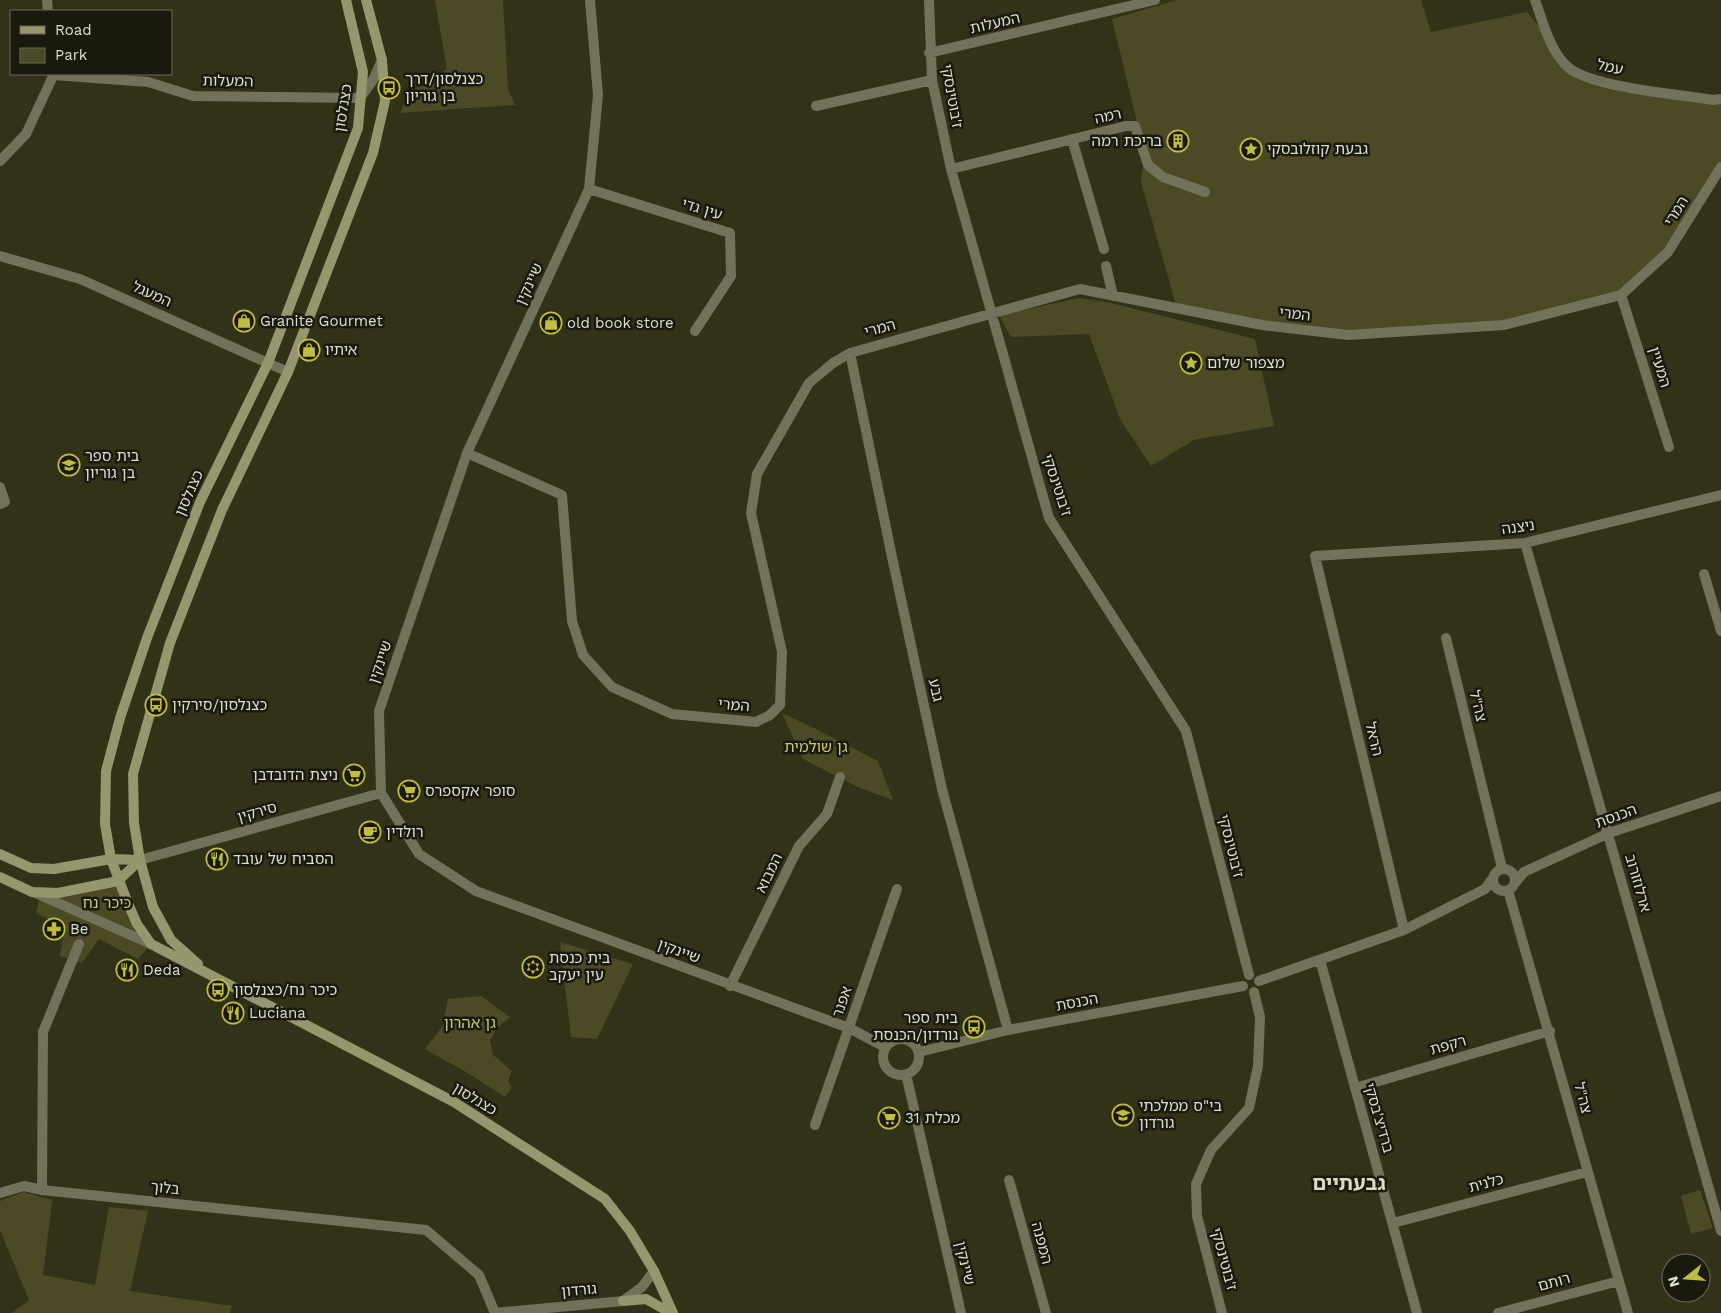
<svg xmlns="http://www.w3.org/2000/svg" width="1721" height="1313" viewBox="0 0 1721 1313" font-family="'Work Sans','Noto Sans Hebrew',sans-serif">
	<rect width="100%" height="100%" fill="#323219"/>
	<path fill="#4b4a25" d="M 435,0 L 503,0 L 508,89 L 515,105 L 400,113 L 409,93 L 447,69 Z
		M 1177,0 L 1421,0 L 1431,32 L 1527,12 L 1548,37 L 1568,67 L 1593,81 L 1721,99 L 1721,167 L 1668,252 L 1621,295 L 1504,325 L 1348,335 L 1177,308 L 1141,182 L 1145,155 L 1112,19 Z
		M 1079,298 L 1111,303 L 1255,339 L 1274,426 L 1194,440 L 1151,466 L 1120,419 L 1089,334 L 1011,337 L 999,315 Z
		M 782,713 L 816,729 L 878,761 L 893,800 L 858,787 L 803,759 Z
		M 118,881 L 151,944 L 138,959 L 99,939 L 82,963 L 60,956 L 65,928 L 36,913 L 40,896 Z
		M 560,942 L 633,964 L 597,1039 L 571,1037 Z
		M 481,996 L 510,1017 L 499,1026 L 490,1040 L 493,1055 L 512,1071 L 508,1081 L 512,1088 L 505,1097 L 466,1072 L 425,1049 L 442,1027 L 448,999 Z
		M 1700,1190 L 1713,1228 L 1691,1234 L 1681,1196 Z
		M 23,1192 L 52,1200 L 43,1275 L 95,1285 L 109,1207 L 148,1211 L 130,1291 L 232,1306 L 230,1313 L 12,1313 L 29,1300 L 0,1230 L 0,1201 Z"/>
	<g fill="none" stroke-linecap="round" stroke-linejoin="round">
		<path stroke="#72725a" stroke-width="10" d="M 47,0 L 48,11
			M 590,0 L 598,95 L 589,189 L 467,453 L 379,711 L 381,793 L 419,854 L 476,891 L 849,1028 L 885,1047
			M 929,0 L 932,80 L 951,169 L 1049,518 L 1186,731 L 1249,975
			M 1535,0 C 1543,22 1550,52 1569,68 C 1595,88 1678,94 1713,100 L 1721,99
			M 929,53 L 1155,0
			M 54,75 L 148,82 L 193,96 L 360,98 L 373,80 L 382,60
			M 816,106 L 932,80
			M 1072,139 L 1104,249
			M 0,161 L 26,134 L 54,74
			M 951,169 L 1126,126 L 1135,126 L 1148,165 L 1163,177 L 1205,192
			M 589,189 L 730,233 L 731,276 L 695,331
			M 0,256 L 80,279 L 288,372
			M 1106,266 L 1113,296
			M 1621,295 L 1669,447
			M 850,353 L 892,557 L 942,789 L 1008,1030
			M 467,453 L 562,495 L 572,621 L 583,655 L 612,687 L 672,714 L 756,722 L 770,715 L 780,705 L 782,652 L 751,513 L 757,474 L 809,383 L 833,363 L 850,353 L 1080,289 L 1262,325 L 1348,335 L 1504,325 L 1621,295 L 1668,252 L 1721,167
			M 0,487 L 5,502 L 0,504
			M 1525,543 L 1721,1231
			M 1704,574 L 1721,631
			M 1446,638 L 1502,868
			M 140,860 L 381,793
			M1493 880a11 11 0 1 1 22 0a11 11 0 1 1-22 0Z
			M 1515,883 L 1524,872 L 1609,833 L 1721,796
			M 1508,890 L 1628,1313
			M 33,892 L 151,944
			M 1404,930 L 1315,556 L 1525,543 L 1721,495
			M 1320,960 L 1417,1313
			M 1259,981 L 1404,930 L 1485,889 L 1493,878
			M 730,986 L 799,846 L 827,814 L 840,777
			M883 1057a18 18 0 1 1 36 0a18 18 0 1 1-36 0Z
			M 919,1052 L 1008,1030 L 1243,986
			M 906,1074 L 961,1313
			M 1355,1088 L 1550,1031
			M 815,1125 L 897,889
			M 1009,1180 L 1046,1313
			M 42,1190 L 43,1032 L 79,944
			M 0,1193 L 24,1186 L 42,1190 L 426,1230 L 479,1275 L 495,1313
			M 1393,1223 L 1587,1172
			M 495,1313 L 623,1301 L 642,1287 L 654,1271
			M 1222,1313 L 1197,1216 L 1196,1184 L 1211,1150 L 1249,1108 L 1258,1066 L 1260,1017 L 1254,992
			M 1498,1313 L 1619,1281"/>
		<path stroke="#96966f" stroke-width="10" d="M 346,0 L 363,72 L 358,128 L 268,363 L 200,502 L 147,638 L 120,718 L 106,771 L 105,824 L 111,859 L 127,901 L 137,924 L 151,944 L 454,1102 L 605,1199 L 630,1231 L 654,1271 L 673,1313
			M 0,854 L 31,868 L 54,869 L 111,859 L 140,860
			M 0,877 L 32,892 L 58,893 L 118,881 L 140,860
			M 198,964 L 171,940 L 153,907 L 140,860 L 134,823 L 133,774 L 170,643 L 222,510 L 288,372 L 373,153 L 385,101 L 382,60 L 366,0
			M 623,1301 L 646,1299 L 671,1313"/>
	</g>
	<defs>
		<g id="bus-ring" transform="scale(1.125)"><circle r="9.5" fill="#19190e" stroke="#c1bd40" stroke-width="1.5"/><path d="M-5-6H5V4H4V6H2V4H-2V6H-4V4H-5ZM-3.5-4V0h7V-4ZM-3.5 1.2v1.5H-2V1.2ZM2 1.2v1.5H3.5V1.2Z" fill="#c1bd40"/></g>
		<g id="building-ring" transform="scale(1.125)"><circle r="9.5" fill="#19190e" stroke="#c1bd40" stroke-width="1.5"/><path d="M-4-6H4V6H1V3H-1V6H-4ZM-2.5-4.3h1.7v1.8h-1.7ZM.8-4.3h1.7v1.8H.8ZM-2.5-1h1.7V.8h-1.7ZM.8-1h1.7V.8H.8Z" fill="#c1bd40"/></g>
		<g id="sight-ring" transform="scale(1.125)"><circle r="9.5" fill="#19190e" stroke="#c1bd40" stroke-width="1.5"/><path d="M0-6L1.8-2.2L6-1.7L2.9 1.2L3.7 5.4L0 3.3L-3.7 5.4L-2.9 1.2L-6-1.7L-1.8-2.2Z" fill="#c1bd40"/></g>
		<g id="shop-ring" transform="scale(1.125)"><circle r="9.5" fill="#19190e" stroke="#c1bd40" stroke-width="1.5"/><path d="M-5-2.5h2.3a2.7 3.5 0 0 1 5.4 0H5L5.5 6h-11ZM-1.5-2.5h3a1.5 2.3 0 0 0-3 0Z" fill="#c1bd40"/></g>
		<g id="school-ring" transform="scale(1.125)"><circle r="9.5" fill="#19190e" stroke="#c1bd40" stroke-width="1.5"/><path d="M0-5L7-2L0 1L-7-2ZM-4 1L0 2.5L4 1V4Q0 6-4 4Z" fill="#c1bd40"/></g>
		<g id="supermarket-ring" transform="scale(1.125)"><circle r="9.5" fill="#19190e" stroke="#c1bd40" stroke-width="1.5"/><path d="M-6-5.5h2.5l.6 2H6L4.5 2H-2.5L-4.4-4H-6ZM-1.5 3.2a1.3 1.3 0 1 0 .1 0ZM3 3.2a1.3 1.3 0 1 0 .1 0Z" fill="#c1bd40"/></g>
		<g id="cafe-ring" transform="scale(1.125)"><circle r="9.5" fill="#19190e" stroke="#c1bd40" stroke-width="1.5"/><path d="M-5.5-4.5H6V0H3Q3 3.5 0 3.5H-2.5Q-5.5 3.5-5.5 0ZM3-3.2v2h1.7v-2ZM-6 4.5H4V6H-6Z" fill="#c1bd40"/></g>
		<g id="restaurant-ring" transform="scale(1.125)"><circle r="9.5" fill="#19190e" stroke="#c1bd40" stroke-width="1.5"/><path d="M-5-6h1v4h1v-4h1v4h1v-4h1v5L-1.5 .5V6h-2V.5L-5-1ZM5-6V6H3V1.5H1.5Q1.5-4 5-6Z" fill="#c1bd40"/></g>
		<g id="pharmacy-ring" transform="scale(1.125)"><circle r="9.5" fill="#19190e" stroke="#c1bd40" stroke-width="1.5"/><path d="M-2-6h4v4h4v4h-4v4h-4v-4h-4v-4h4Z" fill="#c1bd40"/></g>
		<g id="synagogue-ring" transform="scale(1.125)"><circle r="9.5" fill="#19190e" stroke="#c1bd40" stroke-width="1.5"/><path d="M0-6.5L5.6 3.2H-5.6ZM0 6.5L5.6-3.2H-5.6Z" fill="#c1bd40"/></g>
	</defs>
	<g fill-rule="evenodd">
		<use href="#bus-ring" x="389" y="88"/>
		<use href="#building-ring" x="1178" y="141"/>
		<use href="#sight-ring" x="1251" y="149"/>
		<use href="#shop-ring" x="244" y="321"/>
		<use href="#shop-ring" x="551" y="323"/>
		<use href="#shop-ring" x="309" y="350"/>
		<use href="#sight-ring" x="1191" y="363"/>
		<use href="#school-ring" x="69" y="465"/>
		<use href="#bus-ring" x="156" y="705"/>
		<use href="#supermarket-ring" x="354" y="775"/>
		<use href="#supermarket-ring" x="409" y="791"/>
		<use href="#cafe-ring" x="370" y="832"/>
		<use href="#restaurant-ring" x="217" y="859"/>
		<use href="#pharmacy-ring" x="54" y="929"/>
		<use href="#synagogue-ring" x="533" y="967"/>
		<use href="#restaurant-ring" x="127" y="970"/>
		<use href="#bus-ring" x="218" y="990"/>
		<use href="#restaurant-ring" x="233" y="1013"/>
		<use href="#bus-ring" x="974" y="1027"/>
		<use href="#school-ring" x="1123" y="1115"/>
		<use href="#supermarket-ring" x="889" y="1118"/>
	</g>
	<g text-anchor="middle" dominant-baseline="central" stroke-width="5" stroke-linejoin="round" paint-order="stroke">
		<g font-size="15" fill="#dedfd0" stroke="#19190e">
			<text transform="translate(995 23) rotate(-13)">המעלות</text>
			<text transform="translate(1610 67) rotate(13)">עמל</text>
			<text transform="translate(228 81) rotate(1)">המעלות</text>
			<text transform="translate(952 96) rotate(80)">ז'בוטינסקי</text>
			<text transform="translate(343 108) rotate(-81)">כצנלסון</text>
			<text transform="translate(1108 116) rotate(-12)">רמה</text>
			<text transform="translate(702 209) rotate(17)">עין גדי</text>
			<text transform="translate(1676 211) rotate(-58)">המרי</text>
			<text transform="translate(529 284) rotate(-65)">שיינקין</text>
			<text transform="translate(152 294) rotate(24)">המעגל</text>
			<text transform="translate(1295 314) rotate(6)">המרי</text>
			<text transform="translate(880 328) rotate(-15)">המרי</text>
			<text transform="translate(1660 367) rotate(73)">המעיין</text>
			<text transform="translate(1057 485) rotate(72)">ז'בוטינסקי</text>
			<text transform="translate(189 493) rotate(-66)">כצנלסון</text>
			<text transform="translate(1518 527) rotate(-8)">ניצנה</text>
			<text transform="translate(380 662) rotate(-71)">שיינקין</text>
			<text transform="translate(936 690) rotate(78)">גבע</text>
			<text transform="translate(734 705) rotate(5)">המרי</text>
			<text transform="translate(1478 706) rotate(76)">צה"ל</text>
			<text transform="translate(1374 739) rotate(77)">הראל</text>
			<text transform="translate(257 812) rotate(-16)">סירקין</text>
			<text transform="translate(1616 816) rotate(-20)">הכנסת</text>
			<text transform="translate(1231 846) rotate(76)">ז'בוטינסקי</text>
			<text transform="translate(769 873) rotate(-64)">המבוא</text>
			<text transform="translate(1638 883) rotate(74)">ארלוזורוב</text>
			<text transform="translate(679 951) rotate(20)">שיינקין</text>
			<text transform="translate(842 1002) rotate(-71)">אפנר</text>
			<text transform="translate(1077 1002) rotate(-11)">הכנסת</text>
			<text transform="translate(1448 1045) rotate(-16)">רקפת</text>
			<text transform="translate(1583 1098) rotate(75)">צה"ל</text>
			<text transform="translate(475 1099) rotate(31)">כצנלסון</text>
			<text transform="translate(1379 1118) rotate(74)">ברדיצ'בסקי</text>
			<text transform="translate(1486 1183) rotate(-15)">כלנית</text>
			<text transform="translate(165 1188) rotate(6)">בלוך</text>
			<text transform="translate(1042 1243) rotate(75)">המפנה</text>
			<text transform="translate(1224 1259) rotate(75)">ז'בוטינסקי</text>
			<text transform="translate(965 1263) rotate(77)">שיינקין</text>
			<text transform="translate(1554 1282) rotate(-15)">רותם</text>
			<text transform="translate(579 1290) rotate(-5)">גורדון</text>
		</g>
		<g font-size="15" fill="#dedfd0" stroke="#19190e" text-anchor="start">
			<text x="405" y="79">כצנלסון/דרך<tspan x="405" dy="17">בן גוריון</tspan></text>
			<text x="1162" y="141" text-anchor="end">בריכת רמה</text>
			<text x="1267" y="149">גבעת קוזלובסקי</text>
			<text x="260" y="321">Granite Gourmet</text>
			<text x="567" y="323">old book store</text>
			<text x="325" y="350">איתיו</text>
			<text x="1207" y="363">מצפור שלום</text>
			<text x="85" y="456">בית ספר<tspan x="85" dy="17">בן גוריון</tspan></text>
			<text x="172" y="705">כצנלסון/סירקין</text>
			<text x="338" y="775" text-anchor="end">ניצת הדובדבן</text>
			<text x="425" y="791">סופר אקספרס</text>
			<text x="386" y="832">רולדין</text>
			<text x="233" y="859">הסביח של עובד</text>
			<text x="70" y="929">Be</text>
			<text x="549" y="958">בית כנסת<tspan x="549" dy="17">עין יעקב</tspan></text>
			<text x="143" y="970">Deda</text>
			<text x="234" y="990">כיכר נח/כצנלסון</text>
			<text x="249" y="1013">Luciana</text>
			<text x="958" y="1018" text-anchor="end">בית ספר<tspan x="958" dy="17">גורדון/הכנסת</tspan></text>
			<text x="1139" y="1106">בי"ס ממלכתי<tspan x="1139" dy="17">גורדון</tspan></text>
			<text x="905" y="1118">מכלת 31</text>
		</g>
		<g font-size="15" fill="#cccb74" stroke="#19190e">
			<text x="816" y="747">גן שולמית</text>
			<text x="107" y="903">כיכר נח</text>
			<text x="470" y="1023">גן אהרון</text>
		</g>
		<g font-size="20" font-weight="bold" fill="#dcdcbe" stroke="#19190e">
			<text x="1349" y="1183">גבעתיים</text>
		</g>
	</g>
	<rect x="10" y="10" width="162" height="65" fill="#19190e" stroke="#68685c"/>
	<rect x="20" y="26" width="25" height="8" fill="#96966f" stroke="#68685c"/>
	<text x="55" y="35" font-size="15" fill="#dedfd0">Road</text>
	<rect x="20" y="48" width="25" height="15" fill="#4b4a25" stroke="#68685c"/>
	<text x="55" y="60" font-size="15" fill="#dedfd0">Park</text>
	<g transform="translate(1686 1278) rotate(253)"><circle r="24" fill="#19190e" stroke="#68685c"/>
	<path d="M0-4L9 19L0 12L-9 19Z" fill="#c1bd40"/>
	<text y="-8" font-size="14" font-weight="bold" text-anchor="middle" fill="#dedfd0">N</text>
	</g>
</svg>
